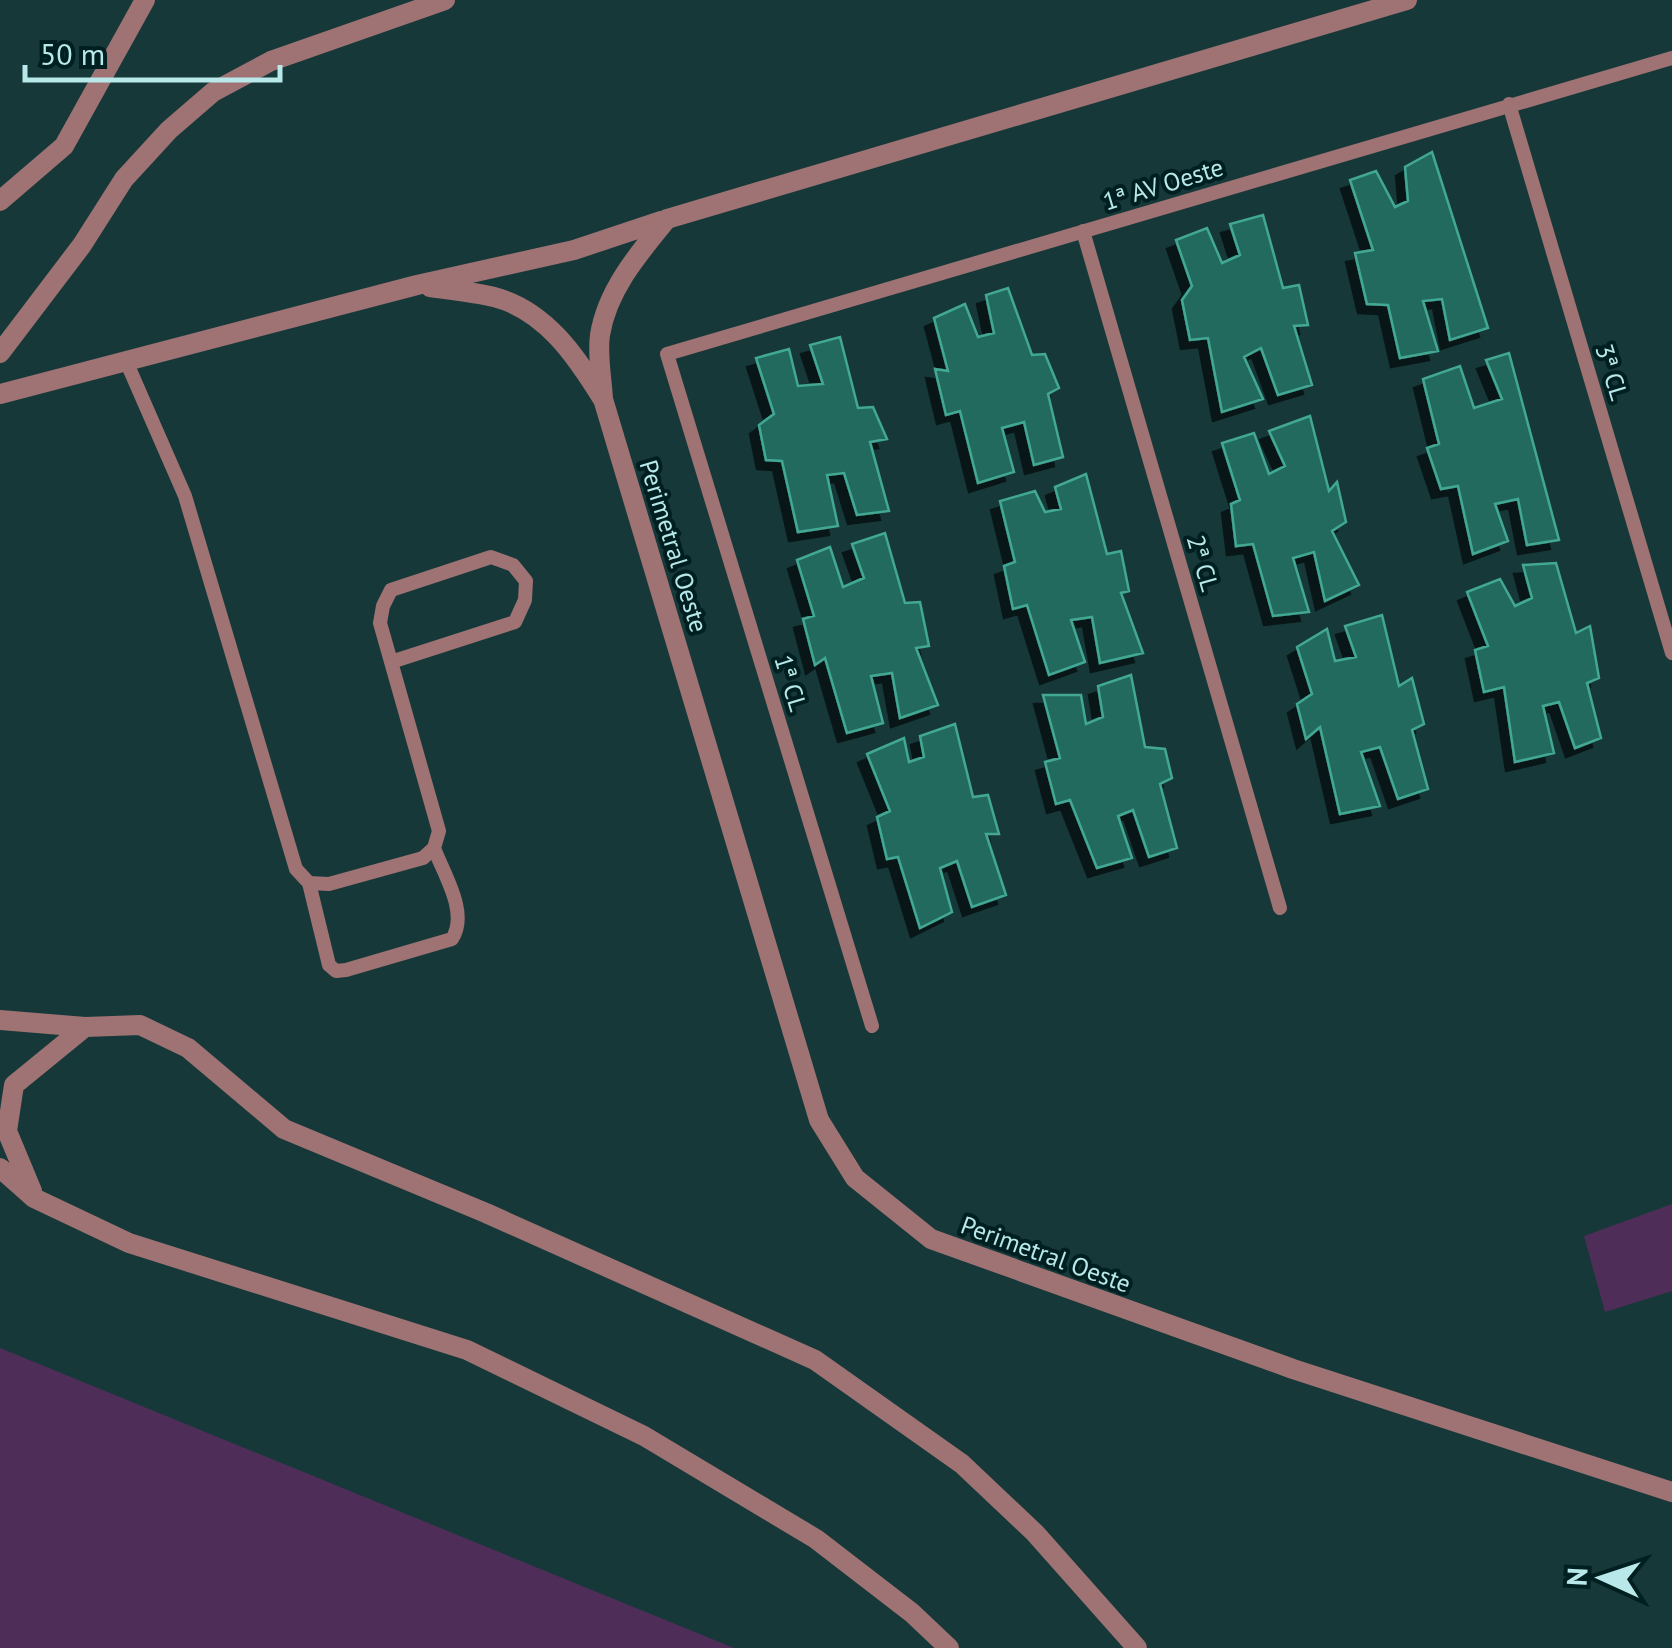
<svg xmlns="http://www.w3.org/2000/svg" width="1672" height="1648" viewBox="0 0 1672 1648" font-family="'PT Sans',sans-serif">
	<defs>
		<filter id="shadow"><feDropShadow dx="-9" dy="9" stdDeviation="0" flood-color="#0009"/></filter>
	</defs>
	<rect width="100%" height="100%" fill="#163839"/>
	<path fill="#4e2e58" d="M 1672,1204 L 1672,1291 L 1605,1312 L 1584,1236 Z
		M 0,1348 L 734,1648 L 0,1648 Z"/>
	<path fill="#206b5d" stroke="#43a894" stroke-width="2.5" filter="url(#shadow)" d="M 1432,152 L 1488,328 L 1450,340 L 1442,299 L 1423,301 L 1438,351 L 1400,358 L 1388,305 L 1367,304 L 1355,253 L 1373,250 L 1350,180 L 1376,171 L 1395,207 L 1408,201 L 1405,167 Z
		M 1263,215 L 1283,288 L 1299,285 L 1308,325 L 1294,326 L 1312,385 L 1278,395 L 1261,348 L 1244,357 L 1263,399 L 1222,412 L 1208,338 L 1190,340 L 1182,300 L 1192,286 L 1176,240 L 1207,228 L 1222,263 L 1240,255 L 1230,224 Z
		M 1008,288 L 1032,355 L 1045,354 L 1059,388 L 1048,394 L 1063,457 L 1034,465 L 1024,422 L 1002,428 L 1014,472 L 978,483 L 960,411 L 946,415 L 935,369 L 948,371 L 934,318 L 965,304 L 978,337 L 994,333 L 986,295 Z
		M 840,337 L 858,408 L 873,407 L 887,439 L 870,442 L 889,511 L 857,515 L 844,473 L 827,475 L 838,526 L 798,532 L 782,461 L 766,460 L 759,425 L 774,414 L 756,358 L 789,349 L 798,386 L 823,384 L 810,345 Z
		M 1509,353 L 1559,540 L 1527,545 L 1518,499 L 1495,504 L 1508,541 L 1473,554 L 1458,486 L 1441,489 L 1427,448 L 1439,444 L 1423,379 L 1460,366 L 1474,408 L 1502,399 L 1486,360 Z
		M 1310,416 L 1329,491 L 1337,482 L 1346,522 L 1332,531 L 1359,585 L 1325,601 L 1314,552 L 1293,558 L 1309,612 L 1273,616 L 1253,544 L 1236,546 L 1231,504 L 1240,500 L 1222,443 L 1254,433 L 1269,474 L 1285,466 L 1269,431 Z
		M 1086,474 L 1107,554 L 1121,551 L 1129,591 L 1121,593 L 1143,653 L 1100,663 L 1092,617 L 1071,620 L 1085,662 L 1049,675 L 1027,605 L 1013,609 L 1004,566 L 1015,562 L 1000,501 L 1035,491 L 1045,512 L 1061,509 L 1055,487 Z
		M 885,533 L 905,603 L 920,602 L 929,646 L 916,648 L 938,705 L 900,718 L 892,673 L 871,676 L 883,723 L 847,733 L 825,658 L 815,665 L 803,619 L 814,616 L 797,560 L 830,547 L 843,587 L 864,578 L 852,544 Z
		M 1556,563 L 1576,633 L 1590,626 L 1599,678 L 1587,683 L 1601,738 L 1575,748 L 1559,702 L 1543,706 L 1554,753 L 1515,762 L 1504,687 L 1484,692 L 1475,650 L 1488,646 L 1467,592 L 1500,579 L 1515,606 L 1532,598 L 1523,565 Z
		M 1382,615 L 1399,686 L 1412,678 L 1424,724 L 1412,730 L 1428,789 L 1398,799 L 1380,747 L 1361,752 L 1380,806 L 1340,814 L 1320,727 L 1306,739 L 1297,704 L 1312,694 L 1297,647 L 1327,629 L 1335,661 L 1356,657 L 1345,626 Z
		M 1131,675 L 1145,747 L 1165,749 L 1172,778 L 1160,784 L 1177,848 L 1149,857 L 1133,810 L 1118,816 L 1132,858 L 1097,868 L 1070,800 L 1056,804 L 1045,762 L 1060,758 L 1043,695 L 1081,695 L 1086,724 L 1103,717 L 1098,686 Z
		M 955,724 L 973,797 L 988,795 L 999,834 L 986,834 L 1006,895 L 972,907 L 957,861 L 940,868 L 952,912 L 920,928 L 898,857 L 887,859 L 877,817 L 890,811 L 867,754 L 904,738 L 909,762 L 924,757 L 920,736 Z"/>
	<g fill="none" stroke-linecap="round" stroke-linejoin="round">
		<path stroke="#9f7273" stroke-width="14" d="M 1509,104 L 1672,653
			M 1083,231 L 1280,908
			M 126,361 L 185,496 L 296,869 L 309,883 L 329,884 L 423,858 L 434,848 L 439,831 L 380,623 L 383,606 L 391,590 L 491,557 L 513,565 L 526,581 L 525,600 L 515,622 L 391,662
			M 309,883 L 329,965 L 336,971 L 346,970 L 452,939 C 469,913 444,875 434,848
			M 872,1026 L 667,354 L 1672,58"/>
		<path stroke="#9f7273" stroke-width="20" d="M 0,201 L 64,146 L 145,0
			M 667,219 C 639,253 607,290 600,335 C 597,355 602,379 603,399 L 819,1120 L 855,1178 L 931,1239 L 1293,1369 L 1672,1492
			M 430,287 C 451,290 473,292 494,297 C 545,310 576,356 602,398
			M 0,353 L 82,245 L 124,179 L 169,130 L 213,92 L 271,61 L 445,0
			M 0,394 L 417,285 L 574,250 L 667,219 L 1407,0
			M 0,1020 L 85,1027 L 140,1025 L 188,1048 L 284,1129 L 486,1213 L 815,1360 L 962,1464 L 1035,1533 L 1137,1648
			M 0,1168 L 34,1198 L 129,1243 L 467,1350 L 644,1436 L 816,1539 L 912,1613 L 949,1648
			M 32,1191 L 7,1131 L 14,1085 L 85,1027"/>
	</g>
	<g text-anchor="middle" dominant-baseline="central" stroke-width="8" stroke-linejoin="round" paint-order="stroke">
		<g font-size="25" fill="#b8e8e9" stroke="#001f21">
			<text transform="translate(1163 184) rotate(-17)">1ª AV Oeste</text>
			<text transform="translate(1612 372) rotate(73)">3ª CL</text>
			<text transform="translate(674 546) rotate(73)">Perimetral Oeste</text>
			<text transform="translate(1203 563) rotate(74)">2ª CL</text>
			<text transform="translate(791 683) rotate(73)">1ª CL</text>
			<text transform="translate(1046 1254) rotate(20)">Perimetral Oeste</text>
		</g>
	</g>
	<g transform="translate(1602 1578) rotate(273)" stroke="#001f21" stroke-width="8" paint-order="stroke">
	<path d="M0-8L18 38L0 25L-18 38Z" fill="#b8e8e9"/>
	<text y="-15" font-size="28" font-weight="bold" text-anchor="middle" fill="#b8e8e9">N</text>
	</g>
	<path d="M25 65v15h255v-15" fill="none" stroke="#b8e8e9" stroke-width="5"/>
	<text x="40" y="65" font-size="30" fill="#b8e8e9" stroke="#001f21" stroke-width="8" paint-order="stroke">50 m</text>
</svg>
